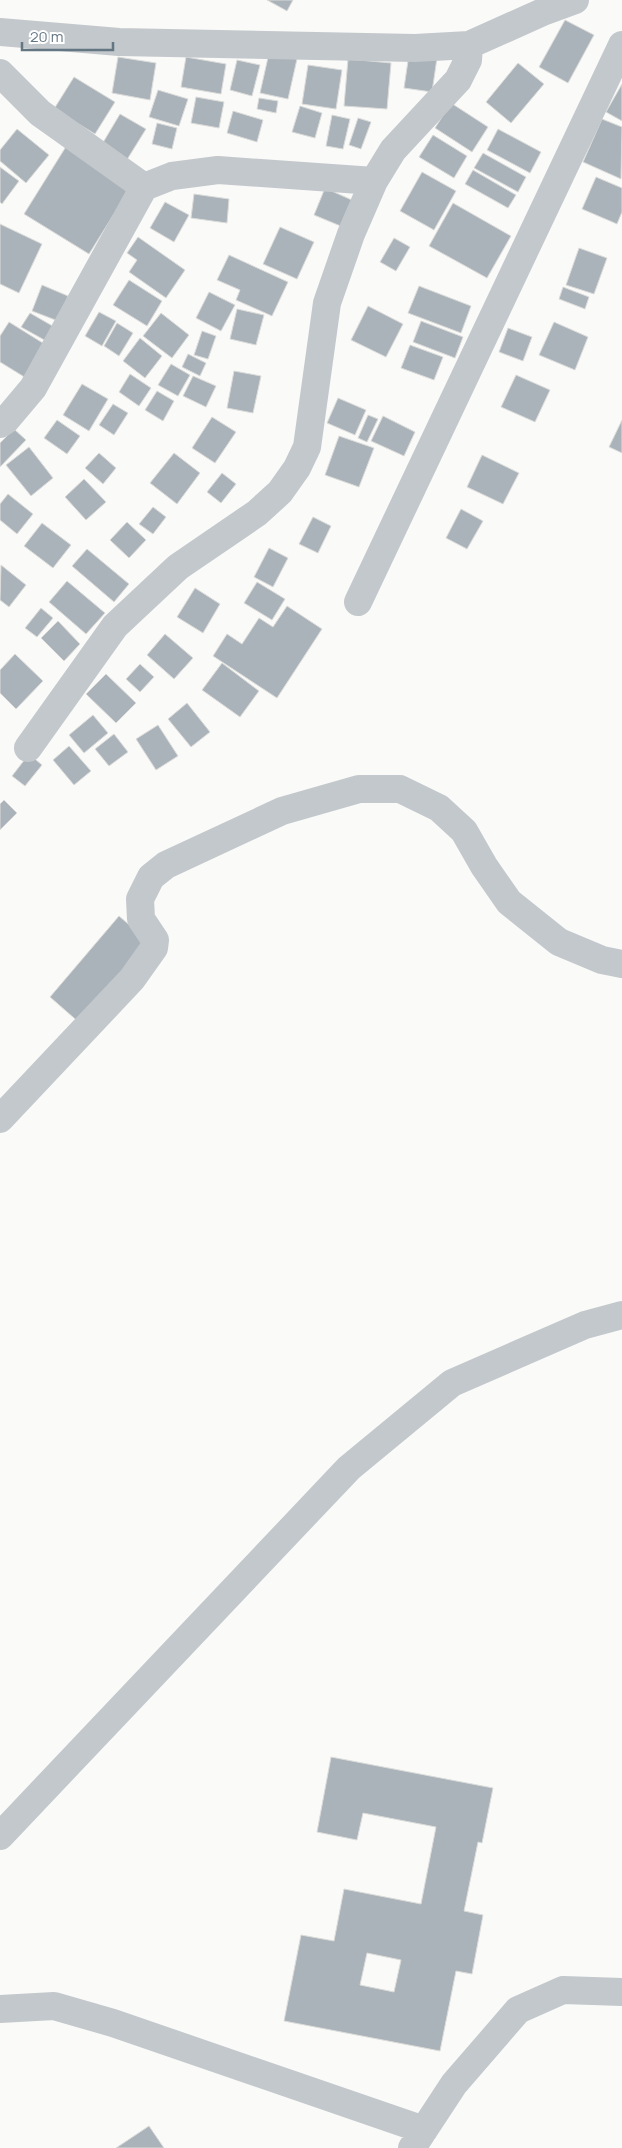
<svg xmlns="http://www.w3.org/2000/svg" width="622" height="2148" viewBox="0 0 622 2148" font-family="Manrope,sans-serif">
	<rect width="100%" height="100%" fill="#fafaf8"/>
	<path fill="#aab3b9" stroke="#dcdcda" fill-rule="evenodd" d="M 267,0 L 293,0 L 287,11 Z
		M 565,20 L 594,35 L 568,83 L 539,67 Z
		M 269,53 L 297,59 L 288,99 L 260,93 Z
		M 409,54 L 437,58 L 432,92 L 404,88 Z
		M 118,57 L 156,63 L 150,100 L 112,93 Z
		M 186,57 L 226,64 L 221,94 L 181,87 Z
		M 348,59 L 391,63 L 387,109 L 344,106 Z
		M 237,60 L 260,65 L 252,96 L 230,90 Z
		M 518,63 L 544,84 L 511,123 L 486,102 Z
		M 308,65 L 342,70 L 336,109 L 302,104 Z
		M 74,77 L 115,102 L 95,134 L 54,109 Z
		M 622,84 L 622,121 L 606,112 Z
		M 158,90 L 188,99 L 179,126 L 149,117 Z
		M 196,97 L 224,102 L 219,128 L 191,123 Z
		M 259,98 L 278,101 L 276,113 L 257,109 Z
		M 451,103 L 488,127 L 472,152 L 435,128 Z
		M 300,106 L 322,113 L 315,138 L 292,132 Z
		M 233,111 L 263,120 L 257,142 L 227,133 Z
		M 120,114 L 146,129 L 123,166 L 98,151 Z
		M 332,115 L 350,119 L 343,149 L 326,146 Z
		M 358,118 L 371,122 L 361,149 L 349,145 Z
		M 602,119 L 622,127 L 621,179 L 583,162 Z
		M 157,123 L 177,128 L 172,149 L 152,144 Z
		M 17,129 L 49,155 L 26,183 L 0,161 L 0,150 Z
		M 498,129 L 541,152 L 530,173 L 487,150 Z
		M 433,135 L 467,156 L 454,178 L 419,157 Z
		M 67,145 L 132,185 L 89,254 L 24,214 Z
		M 483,153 L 526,177 L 518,192 L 474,168 Z
		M 0,167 L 19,181 L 2,204 L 0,202 Z
		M 473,170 L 516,195 L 508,208 L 465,184 Z
		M 422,172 L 456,191 L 434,230 L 400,211 Z
		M 596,177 L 622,188 L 622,212 L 617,224 L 582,209 Z
		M 325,188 L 354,201 L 343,227 L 314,215 Z
		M 194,194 L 229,199 L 227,223 L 191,218 Z
		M 165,202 L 189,215 L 174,242 L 150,228 Z
		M 453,203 L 511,236 L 487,278 L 429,246 Z
		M 0,224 L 42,244 L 19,293 L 0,284 Z
		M 280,227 L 314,242 L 297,279 L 263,264 Z
		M 138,237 L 185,270 L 166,298 L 129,272 L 137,260 L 127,253 Z
		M 394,238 L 410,247 L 396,271 L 380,262 Z
		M 579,248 L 607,258 L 594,294 L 566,285 Z
		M 229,255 L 288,282 L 272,316 L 236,300 L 240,290 L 217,280 Z
		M 129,280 L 162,301 L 147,326 L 113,305 Z
		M 42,285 L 68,296 L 58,321 L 32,311 Z
		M 419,286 L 471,306 L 461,333 L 408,313 Z
		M 563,287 L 589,297 L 585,309 L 559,299 Z
		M 209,292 L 235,305 L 221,331 L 196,318 Z
		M 368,306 L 403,324 L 386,357 L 351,340 Z
		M 237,309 L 264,315 L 256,345 L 230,339 Z
		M 99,312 L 116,321 L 102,346 L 85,336 Z
		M 30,313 L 56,328 L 48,342 L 21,327 Z
		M 161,313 L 189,335 L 172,358 L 143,336 Z
		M 421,321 L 463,337 L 455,358 L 413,342 Z
		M 9,322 L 46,345 L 26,378 L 0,362 L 0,336 Z
		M 554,322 L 588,337 L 575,370 L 539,355 Z
		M 117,323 L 133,333 L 119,356 L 104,346 Z
		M 508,328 L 532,337 L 523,361 L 499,352 Z
		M 202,331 L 216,336 L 208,359 L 194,355 Z
		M 140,338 L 162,356 L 145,378 L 123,361 Z
		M 410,345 L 443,357 L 434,380 L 401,368 Z
		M 188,354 L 206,363 L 200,376 L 182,367 Z
		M 171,364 L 190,375 L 178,396 L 158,385 Z
		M 234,371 L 261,376 L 253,413 L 227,408 Z
		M 130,374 L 151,388 L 139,406 L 119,392 Z
		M 516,375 L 550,390 L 535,422 L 501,407 Z
		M 193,376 L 216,386 L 206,407 L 183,396 Z
		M 82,384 L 108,399 L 89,431 L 63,415 Z
		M 157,391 L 174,401 L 163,421 L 145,410 Z
		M 338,398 L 366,410 L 355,435 L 327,423 Z
		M 113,404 L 128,413 L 114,435 L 99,425 Z
		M 368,415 L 378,419 L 367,442 L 358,438 Z
		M 383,416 L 415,432 L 404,456 L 371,441 Z
		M 212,417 L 236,432 L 215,463 L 192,448 Z
		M 57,420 L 80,436 L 67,454 L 44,438 Z
		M 622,420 L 622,453 L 609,447 Z
		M 14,429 L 26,440 L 0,467 L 0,443 Z
		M 339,436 L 374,448 L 359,487 L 325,475 Z
		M 29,447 L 53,478 L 31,496 L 6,465 Z
		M 99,453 L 116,468 L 103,484 L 85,468 Z
		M 174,453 L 200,473 L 177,504 L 150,483 Z
		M 482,455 L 519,473 L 503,504 L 467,487 Z
		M 222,473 L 236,484 L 221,503 L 207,492 Z
		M 84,479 L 106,502 L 86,520 L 65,497 Z
		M 8,494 L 33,514 L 17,534 L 0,520 L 0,504 Z
		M 153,507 L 166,517 L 153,534 L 139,524 Z
		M 461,509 L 483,521 L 467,549 L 446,538 Z
		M 313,517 L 331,526 L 318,553 L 299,544 Z
		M 127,522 L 146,540 L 129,558 L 110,540 Z
		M 42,523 L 71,545 L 53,568 L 24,546 Z
		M 269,548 L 288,558 L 273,587 L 254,577 Z
		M 87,549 L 129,584 L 114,602 L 72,566 Z
		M 1,565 L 26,585 L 9,607 L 0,600 Z
		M 67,581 L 105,613 L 86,634 L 49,602 Z
		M 257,582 L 285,599 L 272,620 L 244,603 Z
		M 195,588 L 220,604 L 203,633 L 177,617 Z
		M 287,606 L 322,629 L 277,698 L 213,656 L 227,634 L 242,644 L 259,618 L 273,627 Z
		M 41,608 L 53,618 L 37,637 L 25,628 Z
		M 58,621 L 80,644 L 64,661 L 41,638 Z
		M 165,634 L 193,658 L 174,679 L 147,655 Z
		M 15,654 L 43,681 L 16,709 L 0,693 L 0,670 Z
		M 222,663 L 259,691 L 240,717 L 202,690 Z
		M 140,664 L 154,677 L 140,692 L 126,679 Z
		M 106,674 L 136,703 L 116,723 L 86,694 Z
		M 187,703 L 210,732 L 191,747 L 168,719 Z
		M 93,715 L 108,733 L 84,753 L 69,735 Z
		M 158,725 L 178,756 L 156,770 L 136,739 Z
		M 114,734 L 128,752 L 109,766 L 95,749 Z
		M 69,746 L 91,771 L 74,785 L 53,760 Z
		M 29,754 L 42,765 L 25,786 L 12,776 Z
		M 4,800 L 17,813 L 0,830 L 0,804 Z
		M 119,916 L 151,944 L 82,1025 L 50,997 Z
		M 331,1757 L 493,1788 L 482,1843 L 478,1842 L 464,1911 L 483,1915 L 472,1974 L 456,1971 L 440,2051 L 284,2021 L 301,1935 L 334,1941 L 344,1889 L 421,1904 L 436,1827 L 363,1813 L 357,1840 L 317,1832 ZM 367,1953 L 401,1960 L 394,1992 L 360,1985 Z
		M 149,2126 L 164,2148 L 116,2148 Z"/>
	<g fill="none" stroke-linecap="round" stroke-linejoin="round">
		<path stroke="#c3c8cc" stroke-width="28" d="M 0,32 L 119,42 L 415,48 L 469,45 L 545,11 L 575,0
			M 0,73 L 40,113 L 144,187
			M 0,424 L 6,420 L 33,388 L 144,187 L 172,176 L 218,170 L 374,181
			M 358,602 L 622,45
			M 28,748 L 115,626 L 178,567 L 257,513 L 280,492 L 297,468 L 307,447 L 327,303 L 351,234 L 374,181 L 393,150 L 458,80 L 468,60 L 469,45
			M 0,1119 L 132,979 L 154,948 L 155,940 L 141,919 L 140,899 L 151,877 L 166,865 L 282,811 L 359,789 L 400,789 L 439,808 L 464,831 L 484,866 L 509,902 L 559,942 L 602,960 L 622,964
			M 0,1836 L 349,1468 L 452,1383 L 585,1325 L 622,1315
			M 0,2009 L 54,2006 L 113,2023 L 424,2130
			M 412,2148 L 454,2084 L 518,2010 L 563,1990 L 622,1992"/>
	</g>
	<path d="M22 42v8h91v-8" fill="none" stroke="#657683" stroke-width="2.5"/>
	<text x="30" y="42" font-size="15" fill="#657683" stroke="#ffffff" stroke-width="4" paint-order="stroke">20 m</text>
</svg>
